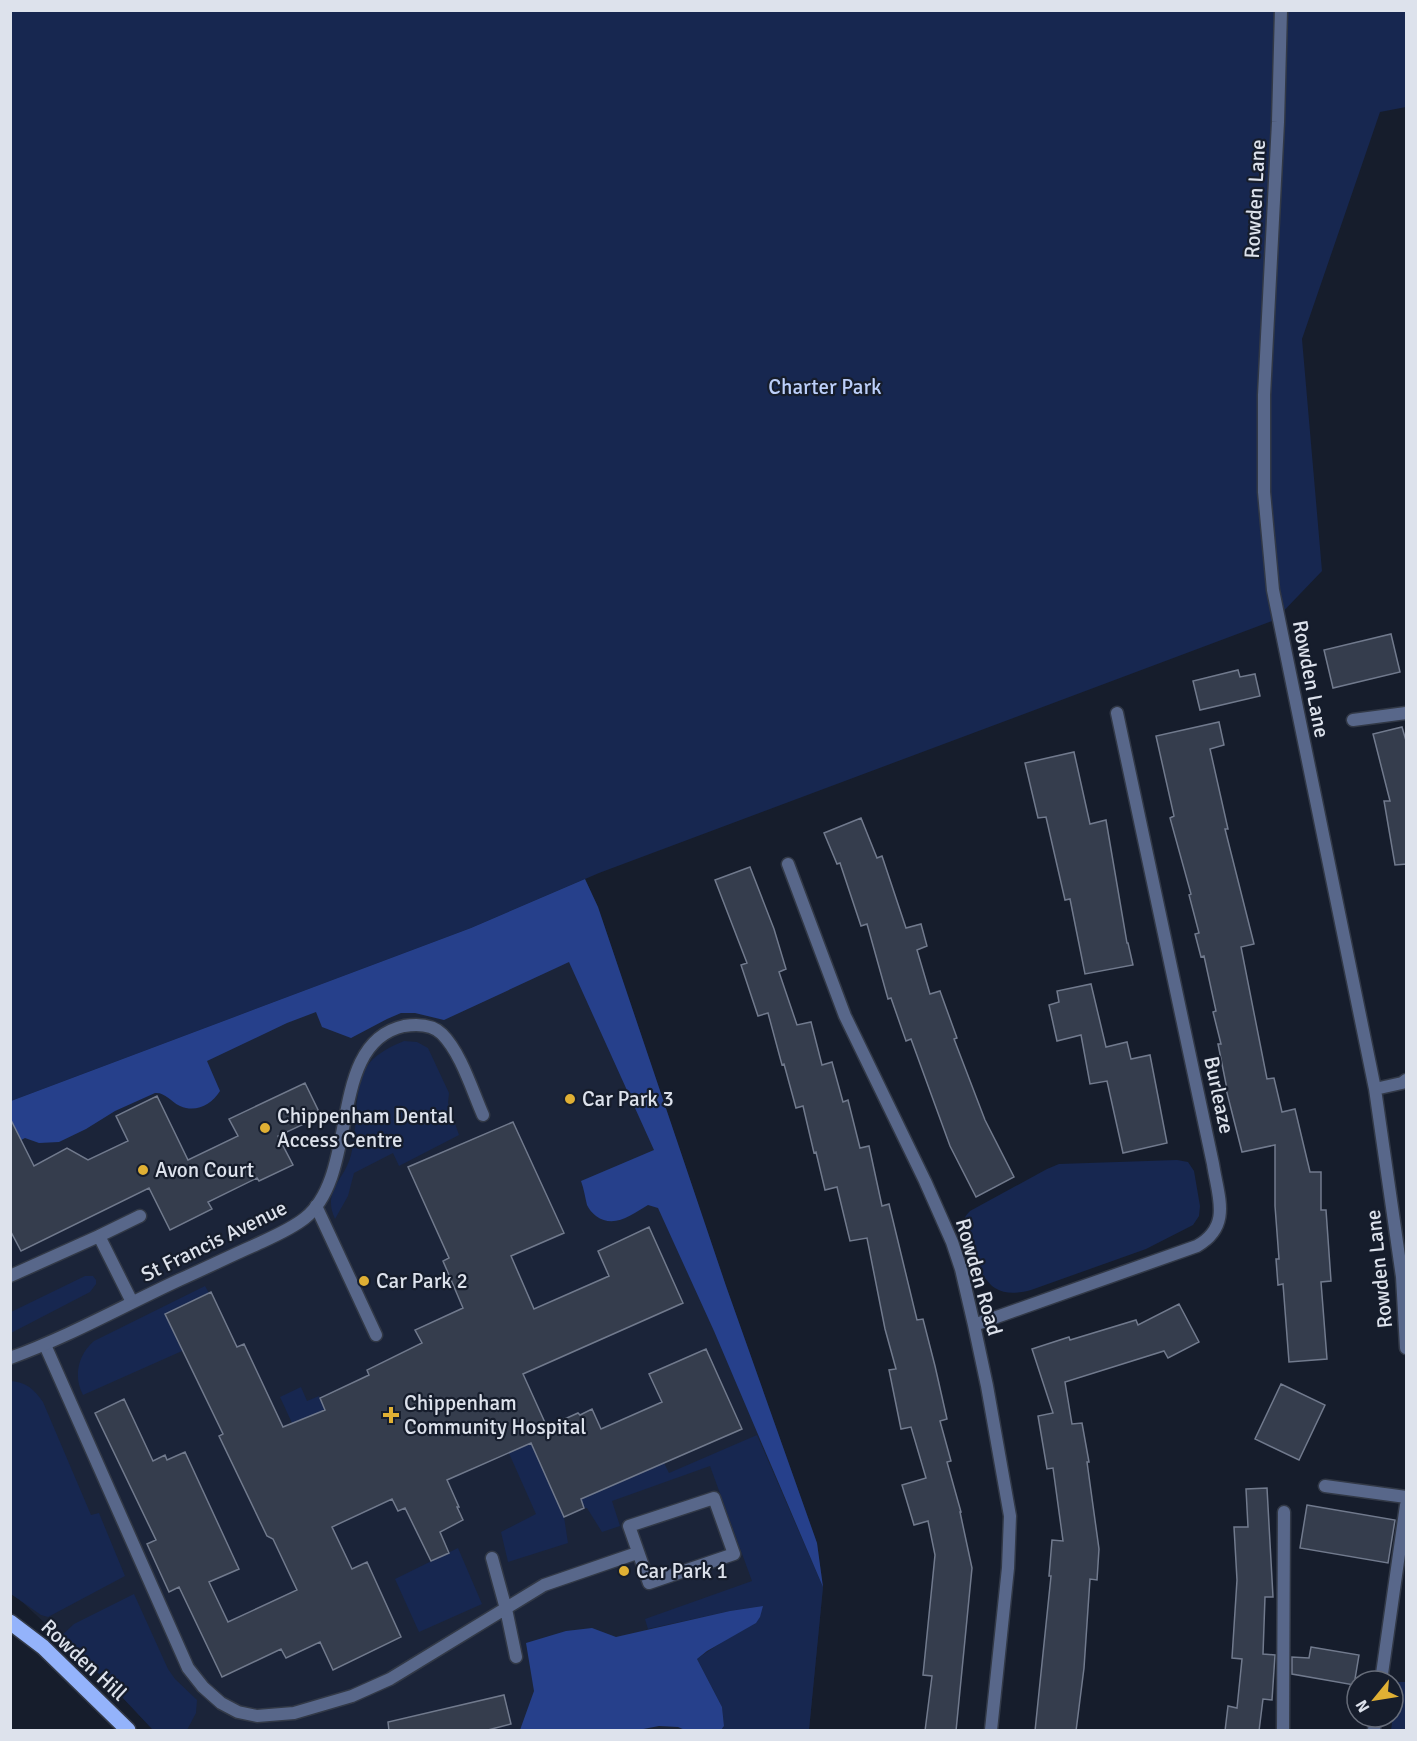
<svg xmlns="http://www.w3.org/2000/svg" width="1417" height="1741" viewBox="0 0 1417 1741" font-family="Signika,sans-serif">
	<rect width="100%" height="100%" fill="#161d2c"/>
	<path fill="#1b2439" d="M 585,879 L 598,907 L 726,1286 L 817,1543 L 823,1587 L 809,1730 L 153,1730 L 107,1681 L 20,1600 L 11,1594 L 11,1101 L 471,928 Z"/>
	<path fill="#172750" d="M 11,11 L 1406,11 L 1406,107 L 1380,112 L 1302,339 L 1322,571 L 1275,620 L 599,873 L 471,928 L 11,1101 Z
		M 404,1041 L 417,1042 L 428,1048 L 449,1093 L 448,1103 L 459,1135 L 399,1166 L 393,1153 L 354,1173 L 348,1196 L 335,1219 C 322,1191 344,1181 351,1155 C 358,1128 353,1098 364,1072 C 370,1057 389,1047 404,1041 Z
		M 1177,1160 L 1188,1162 L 1194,1171 L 1200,1206 L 1199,1216 L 1193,1225 L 1146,1249 L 1031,1290 C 1019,1293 1006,1295 995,1288 C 984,1282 963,1244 962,1232 C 961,1224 964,1217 970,1211 L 1047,1169 L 1059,1164 Z
		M 85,1276 L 93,1276 L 96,1280 L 96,1284 L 90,1292 L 11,1333 L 11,1312 Z
		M 205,1286 L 209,1293 L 165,1314 L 182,1351 L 83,1395 C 73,1376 78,1355 94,1341 Z
		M 11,1381 C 26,1382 34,1389 43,1402 L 91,1515 L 99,1513 L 125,1576 L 48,1617 L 41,1615 L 11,1594 Z
		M 301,1387 L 307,1401 L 319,1396 L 325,1410 L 319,1412 L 311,1464 L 280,1397 Z
		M 510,1396 L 564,1517 L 568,1543 L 508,1562 L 501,1532 L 536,1514 L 488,1406 Z
		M 757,1435 L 823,1587 L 809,1730 L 721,1730 L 724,1726 L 722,1707 L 697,1659 L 719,1644 L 763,1606 L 730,1611 L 648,1629 L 645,1619 L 752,1581 L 710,1466 L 612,1501 L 620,1526 L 602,1532 L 587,1508 L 584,1508 L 581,1499 L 664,1463 L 669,1473 Z
		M 458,1548 L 482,1604 L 419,1632 L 395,1579 Z
		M 134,1594 L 168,1669 L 175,1679 L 197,1700 L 196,1713 L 187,1730 L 153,1730 L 107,1681 L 59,1638 L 74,1624 Z
		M 1398,1682 L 1406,1682 L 1406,1730 L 1391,1730 Z"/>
	<path fill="#26408b" d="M 585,879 L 598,907 L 726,1286 L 817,1543 L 823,1587 L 714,1331 L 658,1208 L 648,1205 C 631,1215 614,1229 596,1216 C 592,1213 589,1209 587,1205 C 585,1197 584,1189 581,1181 L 654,1150 L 569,962 L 444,1020 L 415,1013 L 401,1013 L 387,1019 L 351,1038 L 322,1027 L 316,1012 L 287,1023 L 207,1061 L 220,1091 C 211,1105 196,1113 180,1106 C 170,1101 165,1092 155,1093 L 115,1111 L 86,1129 L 59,1142 L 39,1143 L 25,1138 L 11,1145 L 11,1101 L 471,928 Z
		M 763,1606 L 760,1617 L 756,1623 L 707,1651 L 697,1659 L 722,1707 L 724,1726 L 721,1730 L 685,1730 L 678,1727 L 659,1726 L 638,1730 L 520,1730 L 534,1691 L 526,1643 L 566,1631 L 592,1628 L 616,1637 L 730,1611 Z"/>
	<path fill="#353d4d" stroke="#717a8d" stroke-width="1.5" d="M 1391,634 L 1400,672 L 1333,688 L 1324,650 Z
		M 1238,670 L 1240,677 L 1255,674 L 1260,696 L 1200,710 L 1193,681 Z
		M 1219,722 L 1224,745 L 1210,749 L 1228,829 L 1225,829 L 1254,944 L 1241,947 L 1267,1079 L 1274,1078 L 1282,1112 L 1295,1109 L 1310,1172 L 1321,1172 L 1321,1210 L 1326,1210 L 1331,1281 L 1321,1282 L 1327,1359 L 1289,1362 L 1283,1284 L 1278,1285 L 1276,1259 L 1279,1259 L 1275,1206 L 1275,1145 L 1242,1152 L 1226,1089 L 1227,1089 L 1218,1044 L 1221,1044 L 1213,1012 L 1216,1011 L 1204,956 L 1201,957 L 1195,934 L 1199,933 L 1189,895 L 1191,894 L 1170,818 L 1174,816 L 1156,736 Z
		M 1402,727 L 1407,744 L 1407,864 L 1395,865 L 1384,801 L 1390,801 L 1373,734 Z
		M 1074,752 L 1090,824 L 1106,820 L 1127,943 L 1128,943 L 1133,965 L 1085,974 L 1070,899 L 1065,900 L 1046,817 L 1038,818 L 1025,763 Z
		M 861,818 L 877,858 L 882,856 L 906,928 L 921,924 L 927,946 L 917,950 L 930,994 L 940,991 L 957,1038 L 954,1039 L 985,1120 L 1014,1177 L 976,1197 L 950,1146 L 911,1039 L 906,1041 L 891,998 L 888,999 L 867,924 L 861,926 L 840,863 L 837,864 L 824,833 Z
		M 750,867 L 774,929 L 786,969 L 779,972 L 797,1025 L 811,1022 L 822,1065 L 832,1062 L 843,1102 L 848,1100 L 860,1148 L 869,1146 L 882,1206 L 889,1204 L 917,1320 L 923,1319 L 935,1366 L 947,1419 L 940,1421 L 951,1461 L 947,1462 L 961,1512 L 960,1512 L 972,1568 L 956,1731 L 925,1731 L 932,1676 L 923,1675 L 935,1555 L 928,1521 L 914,1525 L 902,1485 L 926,1478 L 911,1427 L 901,1429 L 889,1370 L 896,1369 L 885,1329 L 867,1238 L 850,1241 L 837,1187 L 825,1190 L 816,1152 L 814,1153 L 803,1106 L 796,1108 L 784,1064 L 782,1065 L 768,1013 L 758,1016 L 741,965 L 747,963 L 715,880 Z
		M 1091,984 L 1106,1047 L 1127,1042 L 1131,1059 L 1150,1055 L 1167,1143 L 1123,1153 L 1107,1081 L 1090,1084 L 1081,1035 L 1057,1041 L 1049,1005 L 1059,1002 L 1057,991 Z
		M 305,1083 L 321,1116 L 278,1136 L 293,1165 L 259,1181 L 257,1178 L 208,1202 L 212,1209 L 170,1230 L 149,1188 L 21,1251 L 10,1230 L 10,1118 L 34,1166 L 67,1148 L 88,1160 L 128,1141 L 116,1116 L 157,1096 L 188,1160 L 238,1136 L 229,1119 Z
		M 513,1122 L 564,1233 L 511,1256 L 534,1309 L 609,1276 L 598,1251 L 649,1227 L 683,1303 L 523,1374 L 547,1427 L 578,1413 L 580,1415 L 592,1409 L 601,1429 L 662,1402 L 649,1374 L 706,1349 L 742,1429 L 581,1499 L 584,1508 L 564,1517 L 531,1443 L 447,1480 L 459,1507 L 457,1507 L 463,1520 L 440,1532 L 449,1553 L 431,1561 L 405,1508 L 398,1511 L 392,1499 L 332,1527 L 352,1569 L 367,1562 L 401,1637 L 333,1670 L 320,1642 L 286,1658 L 281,1649 L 222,1677 L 179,1587 L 169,1592 L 147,1544 L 156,1540 L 95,1413 L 124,1399 L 153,1461 L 165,1455 L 167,1460 L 185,1452 L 239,1569 L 209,1582 L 228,1622 L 297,1590 L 273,1539 L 267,1536 L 219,1436 L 223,1434 L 165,1314 L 211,1292 L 237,1347 L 244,1344 L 283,1427 L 325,1410 L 320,1398 L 369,1375 L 367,1370 L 422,1343 L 415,1330 L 463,1308 L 443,1261 L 449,1258 L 408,1167 Z
		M 1179,1304 L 1199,1342 L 1168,1358 L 1164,1351 L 1065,1382 L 1072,1424 L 1082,1423 L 1089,1462 L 1087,1462 L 1099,1549 L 1097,1580 L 1090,1579 L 1084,1668 L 1076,1731 L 1035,1731 L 1051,1576 L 1049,1576 L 1052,1540 L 1063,1541 L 1053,1468 L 1047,1469 L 1038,1416 L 1053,1413 L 1032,1349 L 1069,1337 L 1070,1340 L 1136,1320 L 1138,1325 Z
		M 1281,1384 L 1325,1405 L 1299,1460 L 1255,1439 Z
		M 1267,1488 L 1273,1597 L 1265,1597 L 1263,1654 L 1275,1655 L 1272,1700 L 1263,1699 L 1259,1731 L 1225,1731 L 1228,1706 L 1237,1708 L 1242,1659 L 1232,1658 L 1237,1580 L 1234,1527 L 1248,1527 L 1246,1489 Z
		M 1307,1505 L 1395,1520 L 1388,1563 L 1300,1548 Z
		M 1311,1647 L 1359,1655 L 1354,1685 L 1292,1674 L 1292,1657 L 1309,1658 Z
		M 504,1695 L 511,1724 L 484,1731 L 389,1731 L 388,1722 Z"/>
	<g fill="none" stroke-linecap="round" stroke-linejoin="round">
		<g stroke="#323947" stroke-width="15">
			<path id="service" d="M 1353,720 L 1406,713
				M 316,1206 L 376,1335
				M 99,1236 L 140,1216
				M 10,1276 L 99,1236 L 132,1302
				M 45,1345 L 188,1668 L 203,1687 L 221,1703 L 238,1712 L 257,1716 L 294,1713 L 352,1696 L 390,1679 L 544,1585 L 637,1553
				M 714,1498 L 734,1554 L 649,1583 L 629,1526 Z
				M 492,1558 L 506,1609 L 516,1657"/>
		</g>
		<g stroke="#323947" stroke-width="15">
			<path id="minor" d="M 1281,10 L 1278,122 L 1264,395 L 1264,492 L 1273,590 L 1375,1089 L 1402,1277 L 1406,1348
				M 788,864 L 845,1016 L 925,1181 L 952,1242 L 961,1269 L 974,1325 L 987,1386 L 1010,1516 L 1008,1568 L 991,1730
				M 1375,1089 L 1402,1083 L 1406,1080
				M 974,1325 L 1197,1246 C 1232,1226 1218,1197 1213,1164 L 1117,713
				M 10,1358 C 68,1337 123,1306 179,1280 C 204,1269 228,1257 253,1246 C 270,1238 290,1230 305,1218 C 361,1173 326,1043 404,1026 C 417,1024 432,1024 442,1034 C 461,1053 472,1090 483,1115
				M 1325,1486 L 1406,1497
				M 1381,1681 L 1406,1505
				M 1283,1730 L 1284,1512
				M 1374,1730 L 1376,1717"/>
		</g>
		<g stroke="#323947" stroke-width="18">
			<path id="primary" d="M 10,1622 L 43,1647 L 128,1730"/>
		</g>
		<use href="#service" stroke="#58678a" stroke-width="12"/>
		<use href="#minor" stroke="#58678a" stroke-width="12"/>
		<use href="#primary" stroke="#94b3fb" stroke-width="15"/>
	</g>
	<g fill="#e0b034" stroke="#161d2c" stroke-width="2">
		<circle cx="570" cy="1099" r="6"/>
		<circle cx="265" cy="1128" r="6"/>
		<circle cx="143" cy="1170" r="6"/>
		<circle cx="364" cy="1281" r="6"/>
		<path d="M388 1406h6v6h6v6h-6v6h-6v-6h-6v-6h6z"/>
		<circle cx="624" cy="1571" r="6"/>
	</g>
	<g text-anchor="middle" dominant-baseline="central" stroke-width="4.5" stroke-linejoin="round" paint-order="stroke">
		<g font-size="21" fill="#dde2ec" stroke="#161d2c">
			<text transform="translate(1255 199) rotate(-87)">Rowden Lane</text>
			<text transform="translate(1311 679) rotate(79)">Rowden Lane</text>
			<text transform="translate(1219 1095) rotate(78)">Burleaze</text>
			<text transform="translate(214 1241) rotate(-26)">St Francis Avenue</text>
			<text transform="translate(1379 1269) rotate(-96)">Rowden Lane</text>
			<text transform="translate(979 1277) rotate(74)">Rowden Road</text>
			<text transform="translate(84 1660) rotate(43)">Rowden Hill</text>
		</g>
		<g font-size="21" fill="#bccffa" stroke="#161d2c">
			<text x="825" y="387">Charter Park</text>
		</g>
		<g font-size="21" fill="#dde2ec" stroke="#161d2c" text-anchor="start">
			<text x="582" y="1099">Car Park 3</text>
			<text x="277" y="1116">Chippenham Dental<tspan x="277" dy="24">Access Centre</tspan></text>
			<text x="155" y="1170">Avon Court</text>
			<text x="376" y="1281">Car Park 2</text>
			<text x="404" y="1403">Chippenham<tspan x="404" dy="24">Community Hospital</tspan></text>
			<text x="636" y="1571">Car Park 1</text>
		</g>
	</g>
	<rect width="1417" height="1741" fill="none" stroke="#dde2ec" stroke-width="24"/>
	<g transform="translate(1375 1699) rotate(240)"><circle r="28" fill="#161d2c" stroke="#666c79" stroke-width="1.5"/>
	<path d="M0-4.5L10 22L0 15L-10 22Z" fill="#e0b034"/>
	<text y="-9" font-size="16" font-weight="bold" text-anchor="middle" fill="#dde2ec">N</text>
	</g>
</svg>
